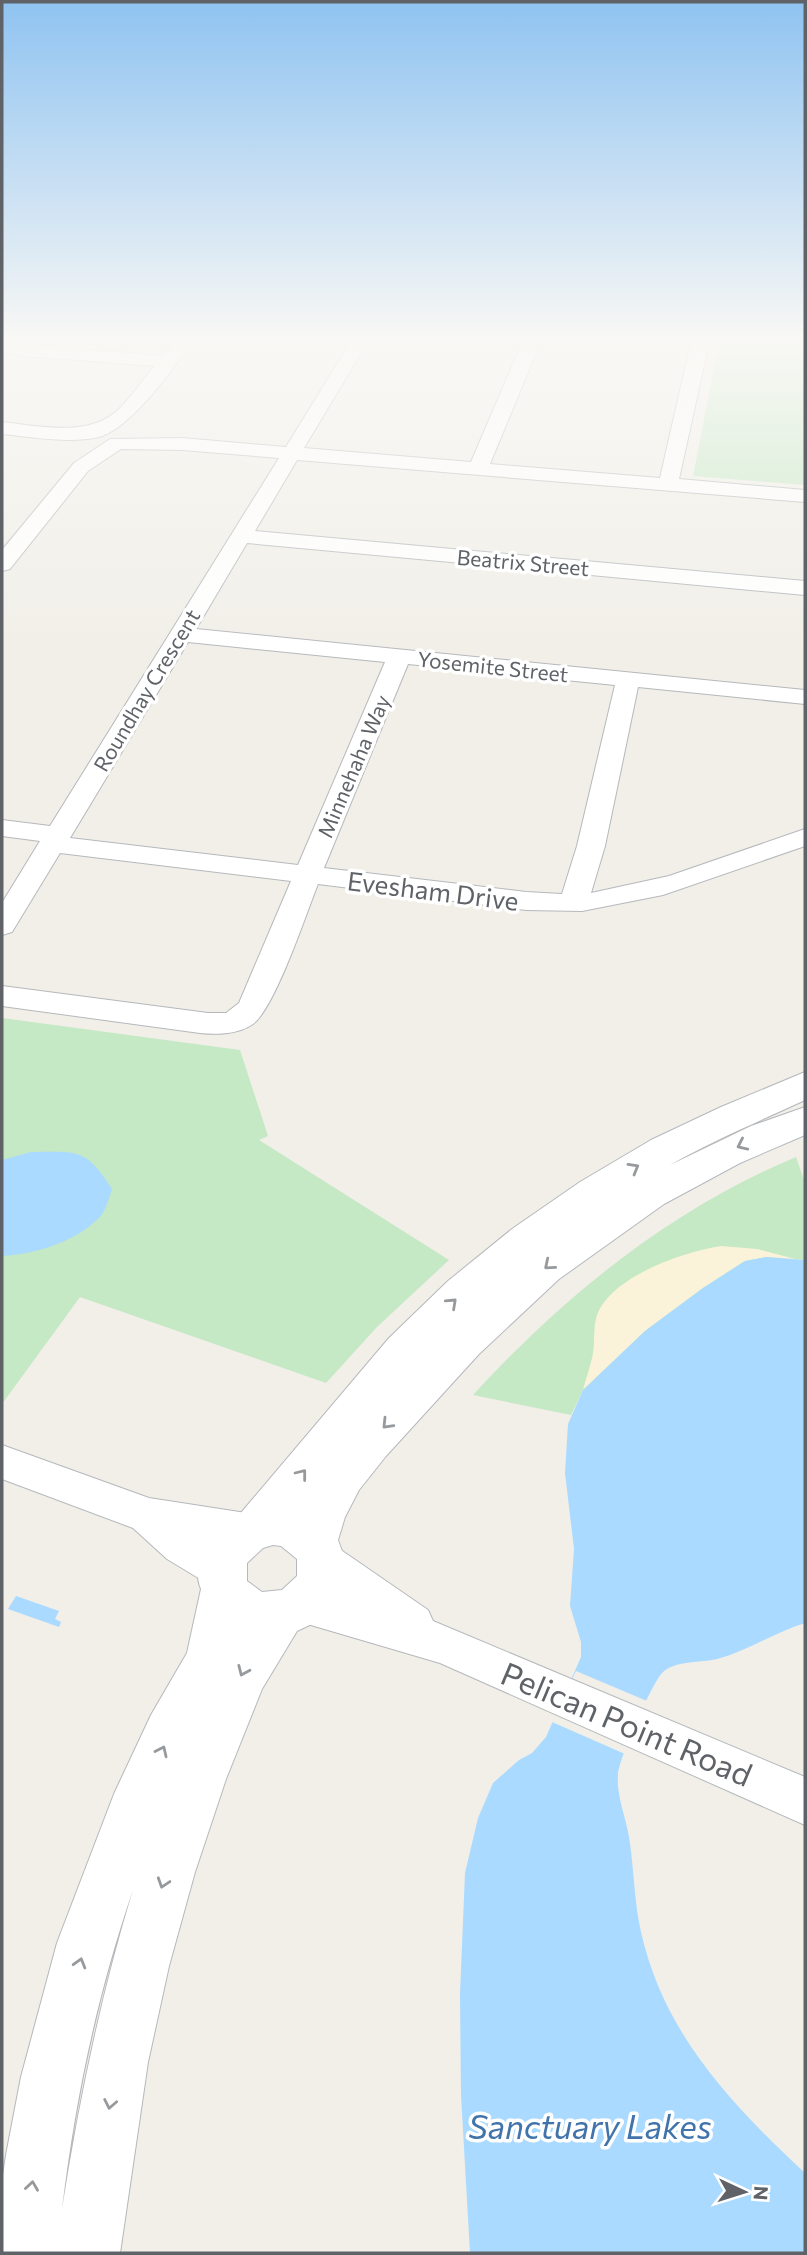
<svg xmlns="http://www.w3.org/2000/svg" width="807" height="2255" viewBox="0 0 807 2255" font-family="Commissioner,sans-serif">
	<rect width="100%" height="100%" fill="#f1efe8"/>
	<path fill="#c5e8c5" d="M 720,338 L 805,338 L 805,485 L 693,476 Z
		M 2,1018 L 240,1050 L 268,1136 L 259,1140 L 449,1260 L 377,1327 L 326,1383 L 80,1297 L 2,1404 Z
		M 796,1157 L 805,1183 L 805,1260 L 784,1258 L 583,1390 L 571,1415 L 473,1395 C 565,1295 670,1210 796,1157 Z"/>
	<path fill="#fbf3d9" d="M 721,1246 L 757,1249 L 795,1259 L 766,1257 L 745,1261 L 703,1288 L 645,1331 L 583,1390 C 586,1378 591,1365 593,1353 C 595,1340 593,1327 597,1315 C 612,1276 683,1252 721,1246 Z"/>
	<path fill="#aadaff" d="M 31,1152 C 77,1152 85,1147 112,1189 C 109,1198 105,1213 98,1219 C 72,1243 36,1254 2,1256 L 2,1160 Z
		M 766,1257 L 805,1260 L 805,1623 C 775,1632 748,1651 717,1659 C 700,1663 675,1660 662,1673 C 652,1683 618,1761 618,1775 C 616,1795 626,1817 629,1837 C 634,1868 634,1901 641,1932 C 664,2034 731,2104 805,2173 L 805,2253 L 470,2253 L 461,2095 L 460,1994 L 465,1873 L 478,1818 L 493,1783 L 519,1760 L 532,1753 L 546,1737 L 581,1657 L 581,1642 L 570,1606 L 574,1549 L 565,1473 L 568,1424 L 583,1390 L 645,1331 L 703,1288 L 745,1261 Z
		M 16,1596 L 59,1611 L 55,1619 L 61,1622 L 59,1627 L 8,1609 Z"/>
	<path fill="#f1efe8" d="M 576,1671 L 647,1701 L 625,1754 L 552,1722 Z"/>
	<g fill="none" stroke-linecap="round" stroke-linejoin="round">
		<g stroke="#b5b8bc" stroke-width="2">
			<path id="minor" d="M 178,338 L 195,338 C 175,366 132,428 99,437 C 69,444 32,437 2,434 L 2,422 C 39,426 89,438 119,409 C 132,396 143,380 154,366 L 23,356 L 2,352 L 2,342 L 163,356 Z
				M 353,338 L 370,338 L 304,448 L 471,462 L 524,338 L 542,338 L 490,464 L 660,478 L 692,338 L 710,338 L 679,479 L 805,490 L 805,502 L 297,460 L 255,531 L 805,581 L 805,595 L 247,543 L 196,629 L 805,690 L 805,704 L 638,687 L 605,846 L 591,893 L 669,876 L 805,829 L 805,846 L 663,895 L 582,911 L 526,910 L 318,884 C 306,914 275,1008 253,1024 C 239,1034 217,1035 200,1033 L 2,1006 L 2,986 L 208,1013 L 226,1013 L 239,1003 L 291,881 L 60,853 L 12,932 L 2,935 L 2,903 L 40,841 L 2,836 L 2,820 L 50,826 L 279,458 L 182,450 L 121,449 L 88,471 L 10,569 L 2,571 L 2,550 L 74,463 L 110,439 L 182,438 L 286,447 ZM 188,642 L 385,662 L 298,865 L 70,838 ZM 408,664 L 615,685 L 577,846 L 562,894 L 526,892 L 324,868 Z
				M 2,1445 L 149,1498 L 246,1513 L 261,1518 L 267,1531 L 261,1544 L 246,1549 L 215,1544 L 235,1556 L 241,1569 L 235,1582 L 220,1588 L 205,1582 L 167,1559 L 133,1528 L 2,1479 Z
				M 323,1543 L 338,1548 L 428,1610 L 433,1621 L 805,1777 L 805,1825 L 440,1663 L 287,1618 L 281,1604 L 287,1590 L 302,1585 L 335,1593 L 308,1574 L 302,1561 L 308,1548 Z"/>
		</g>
		<g stroke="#b5b8bc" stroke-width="2">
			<path id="tertiary" d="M 805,1072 L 805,1100 C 760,1121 714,1140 670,1165 L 751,1126 L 805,1107 L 805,1135 L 740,1163 L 664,1204 L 559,1279 L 479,1354 L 386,1456 L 359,1490 L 345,1517 L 338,1540 L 347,1565 L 345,1577 L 327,1613 L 316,1622 L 297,1631 L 262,1689 L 226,1779 L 195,1872 L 169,1966 L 148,2062 L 120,2253 L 2,2253 L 2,2182 L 6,2155 L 21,2077 L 57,1943 L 114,1794 L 151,1715 L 187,1653 L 201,1589 C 189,1560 212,1524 240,1514 L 389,1338 L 448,1281 L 512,1229 L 580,1182 L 651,1140 L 721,1107 ZM 273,1545 L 281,1546 L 297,1559 L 297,1576 L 282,1590 L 262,1592 L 247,1581 L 247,1563 L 263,1548 ZM 133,1890 C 101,1995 79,2101 62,2209 C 75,2100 97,1994 133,1890 Z"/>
		</g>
		<use href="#minor" fill="#fff" fill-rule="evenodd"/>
		<use href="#tertiary" fill="#fff" fill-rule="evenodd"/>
	</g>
	<defs><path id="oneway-chevron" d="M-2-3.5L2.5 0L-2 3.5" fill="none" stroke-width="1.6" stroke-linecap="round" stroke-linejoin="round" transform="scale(1.75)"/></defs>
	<g stroke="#979a9d">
		<use href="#oneway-chevron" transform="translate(742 1145) rotate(155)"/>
		<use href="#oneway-chevron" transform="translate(634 1168) rotate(-30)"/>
		<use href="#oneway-chevron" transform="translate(549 1265) rotate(140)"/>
		<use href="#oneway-chevron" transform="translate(452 1303) rotate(-43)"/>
		<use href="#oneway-chevron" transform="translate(387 1424) rotate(134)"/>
		<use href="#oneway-chevron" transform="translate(302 1474) rotate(-52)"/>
		<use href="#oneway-chevron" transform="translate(243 1671) rotate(114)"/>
		<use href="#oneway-chevron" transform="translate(162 1751) rotate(-65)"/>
		<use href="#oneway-chevron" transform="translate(163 1883) rotate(108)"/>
		<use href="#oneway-chevron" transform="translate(80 1963) rotate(-74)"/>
		<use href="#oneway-chevron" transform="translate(110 2104) rotate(101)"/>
		<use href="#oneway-chevron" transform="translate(32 2186) rotate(-82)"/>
	</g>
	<linearGradient id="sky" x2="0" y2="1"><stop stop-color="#8fc3f1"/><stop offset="0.52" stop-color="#f9f8f5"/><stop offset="1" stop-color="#f9f8f5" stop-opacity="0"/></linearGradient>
	<rect width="807" height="654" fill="url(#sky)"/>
	<g text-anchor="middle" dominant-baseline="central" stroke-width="7" stroke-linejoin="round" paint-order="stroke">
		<g font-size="21" fill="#5f6368" stroke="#fff">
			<text transform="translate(523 562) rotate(5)">Beatrix Street</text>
			<text transform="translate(493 666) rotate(6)">Yosemite Street</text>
			<text transform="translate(146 690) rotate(-59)">Roundhay Crescent</text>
			<text transform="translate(353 766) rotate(-67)">Minnehaha Way</text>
		</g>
		<g font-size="26" fill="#5f6368" stroke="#fff">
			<text transform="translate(433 890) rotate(7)">Evesham Drive</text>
		</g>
		<g font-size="32" fill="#5f6368" stroke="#fff">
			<text transform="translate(627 1723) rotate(23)">Pelican Point Road</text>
		</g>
		<g font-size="33" font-style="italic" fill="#4174aa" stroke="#fff">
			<text x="590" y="2125">Sanctuary Lakes</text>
		</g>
	</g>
	<rect width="807" height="2255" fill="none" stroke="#5f6368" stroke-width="7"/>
	<g transform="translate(744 2192) rotate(94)" stroke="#ffffff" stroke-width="5" paint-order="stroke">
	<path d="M0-5L12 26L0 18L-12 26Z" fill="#5f6368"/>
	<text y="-10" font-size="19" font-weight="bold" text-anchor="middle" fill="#5f6368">N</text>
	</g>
</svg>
